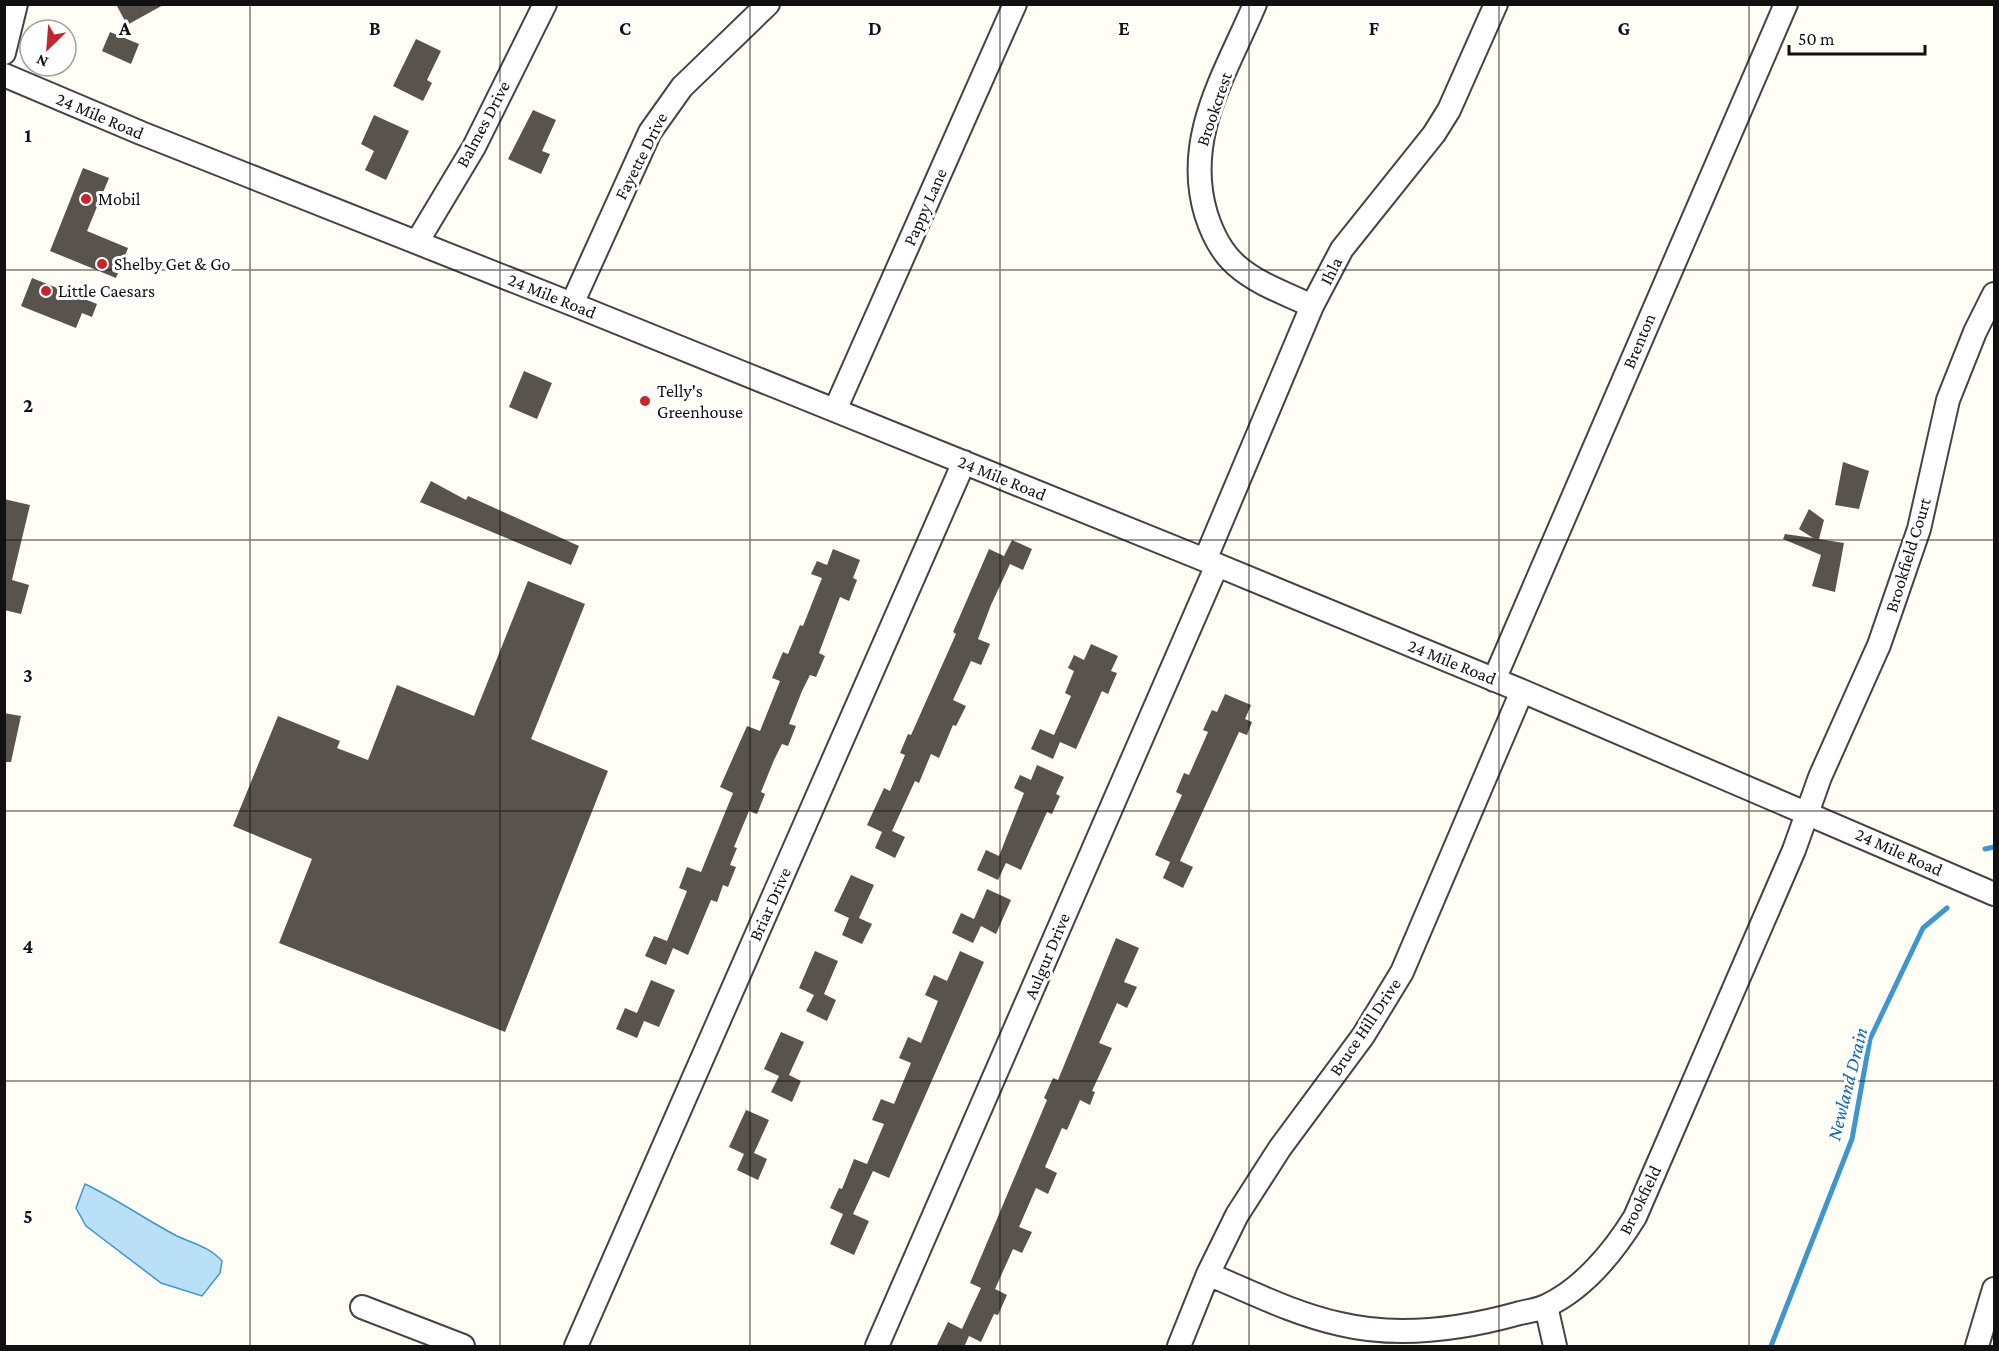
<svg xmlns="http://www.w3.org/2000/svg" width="1999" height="1351" viewBox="0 0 1999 1351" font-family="'Crimson Pro',serif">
	<rect width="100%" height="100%" fill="#fffdf5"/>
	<path fill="#b9e0f7" stroke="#3f96cf" stroke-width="1.5" d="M 85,1184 C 117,1199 146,1220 177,1236 C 192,1243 210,1247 222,1261 L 220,1273 L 202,1296 L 161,1283 L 86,1226 L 76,1208 Z"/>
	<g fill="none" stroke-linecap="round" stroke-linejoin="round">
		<path stroke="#3f96cf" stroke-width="5" d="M 1985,849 L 1994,847
			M 1771,1346 L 1852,1139 L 1870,1039 L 1923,928 L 1947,908"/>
	</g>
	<path fill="#5a524d" d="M 116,4 L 165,4 L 127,25 Z
		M 110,32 L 139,44 L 131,64 L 102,51 Z
		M 416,39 L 441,51 L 427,80 L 432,83 L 423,101 L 393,86 Z
		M 533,110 L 556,120 L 542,151 L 550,154 L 541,174 L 508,159 Z
		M 374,115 L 409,131 L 386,180 L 365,170 L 374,151 L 361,144 Z
		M 83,168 L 109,178 L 87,231 L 128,248 L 116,278 L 50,251 Z
		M 32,278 L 97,304 L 92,317 L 82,313 L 76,328 L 21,306 Z
		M 524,371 L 552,383 L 537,419 L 509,407 Z
		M 1843,462 L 1869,471 L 1859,509 L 1835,505 Z
		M 431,481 L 466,500 L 468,496 L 579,546 L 571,565 L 420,502 Z
		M 4,499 L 30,505 L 12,580 L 29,585 L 21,614 L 4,610 Z
		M 1809,509 L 1824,520 L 1819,539 L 1844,543 L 1835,592 L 1812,586 L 1821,555 L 1783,539 L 1785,534 L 1813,538 L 1799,529 Z
		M 1012,540 L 1032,549 L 1023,570 L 1010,564 L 991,605 L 978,639 L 990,644 L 981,665 L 971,661 L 953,700 L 966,706 L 956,726 L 953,725 L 939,758 L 931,754 L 919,783 L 915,781 L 892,831 L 905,837 L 895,858 L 875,848 L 882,832 L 867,825 L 884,788 L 890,791 L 905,755 L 900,753 L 908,734 L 911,735 L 956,634 L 953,632 L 989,549 L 1004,556 Z
		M 833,549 L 860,560 L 853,578 L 857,580 L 849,601 L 840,597 L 819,653 L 825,656 L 816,677 L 810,675 L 802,691 L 789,724 L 796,726 L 788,746 L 782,744 L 774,760 L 761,792 L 765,794 L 757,814 L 749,811 L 734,847 L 737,848 L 730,865 L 736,867 L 728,887 L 723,885 L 717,902 L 711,900 L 688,955 L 673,948 L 666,965 L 645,956 L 654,936 L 667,941 L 687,891 L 679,888 L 687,867 L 701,872 L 733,793 L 720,787 L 747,726 L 760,731 L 780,681 L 772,678 L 783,652 L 788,654 L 800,625 L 803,626 L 822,578 L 811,574 L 817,561 L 827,565 Z
		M 528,581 L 585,604 L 531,739 L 608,771 L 505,1032 L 279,943 L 312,859 L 233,826 L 278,716 L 340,741 L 337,748 L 368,760 L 397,685 L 474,716 Z
		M 1091,644 L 1118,656 L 1111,671 L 1117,673 L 1108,694 L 1102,691 L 1076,749 L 1060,742 L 1053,759 L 1031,749 L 1040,729 L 1054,735 L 1071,696 L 1065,693 L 1074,671 L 1068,668 L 1074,655 L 1084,660 Z
		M 1225,694 L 1251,705 L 1245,719 L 1252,722 L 1247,735 L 1239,732 L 1180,861 L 1193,867 L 1183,888 L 1163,878 L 1170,862 L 1155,855 L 1182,795 L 1176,792 L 1184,773 L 1189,775 L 1208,732 L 1203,730 L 1212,710 L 1217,712 Z
		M 4,713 L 21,716 L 11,762 L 4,762 Z
		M 1037,765 L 1064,777 L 1056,794 L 1060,796 L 1052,814 L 1047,812 L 1021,870 L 1006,863 L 998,880 L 977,870 L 986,850 L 999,856 L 1024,793 L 1014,788 L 1020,775 L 1031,780 Z
		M 851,875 L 874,885 L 859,918 L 872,924 L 862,944 L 842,935 L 849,918 L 834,911 Z
		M 987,889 L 1011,900 L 996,934 L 981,926 L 973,943 L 952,933 L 961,913 L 974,919 Z
		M 1116,938 L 1139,948 L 1124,982 L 1137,987 L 1127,1008 L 1117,1003 L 1099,1043 L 1112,1048 L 1092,1091 L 1095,1092 L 1090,1105 L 1080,1100 L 1067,1130 L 1062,1128 L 1045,1167 L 1057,1173 L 1048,1194 L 1036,1188 L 1019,1227 L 1032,1232 L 1022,1253 L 1013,1249 L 995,1289 L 1007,1295 L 998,1315 L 994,1314 L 981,1342 L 969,1336 L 964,1347 L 936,1347 L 948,1322 L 962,1329 L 981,1288 L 970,1283 L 1047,1100 L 1044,1098 L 1053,1078 L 1058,1080 Z
		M 815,951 L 838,961 L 824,994 L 836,1000 L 827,1021 L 806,1011 L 814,995 L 799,988 Z
		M 960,951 L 984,962 L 889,1178 L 873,1171 L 853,1214 L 869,1221 L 854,1255 L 830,1244 L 843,1214 L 830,1208 L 839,1188 L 842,1189 L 854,1159 L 867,1164 L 884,1124 L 872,1120 L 881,1099 L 894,1104 L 911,1063 L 899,1058 L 908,1037 L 921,1043 L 938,1001 L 925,995 L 934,975 L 947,981 Z
		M 651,980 L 675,990 L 659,1027 L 644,1021 L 637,1038 L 616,1029 L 625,1008 L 637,1013 Z
		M 781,1032 L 804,1042 L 789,1075 L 801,1081 L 792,1102 L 771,1092 L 779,1076 L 764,1069 Z
		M 746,1110 L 769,1120 L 754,1153 L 767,1159 L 758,1180 L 737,1170 L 744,1154 L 729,1147 Z"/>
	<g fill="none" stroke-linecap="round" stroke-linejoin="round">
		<g stroke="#444" stroke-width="26">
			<path id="minor" d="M 1255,4 C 1226,73 1183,137 1206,214 C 1212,233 1220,251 1236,265 C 1257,284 1287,294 1312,306
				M 4,53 L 16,4
				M 4,75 L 141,133 L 572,304 L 1205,560 L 1522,691 L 1994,894
				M 417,242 L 474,147 L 545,4
				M 572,304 L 650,132 L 682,87 L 768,4
				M 835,410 L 1015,4
				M 1205,560 L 1312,306 L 1342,249 L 1434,134 L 1449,110 L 1496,4
				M 1494,680 L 1786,4
				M 1208,1274 C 1251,1292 1294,1314 1340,1324 C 1398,1338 1463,1329 1520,1313 C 1528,1311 1538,1310 1546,1306 C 1583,1289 1614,1251 1635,1217 L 1794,850 L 1820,777 L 1879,645 L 1919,529 L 1948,400 L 1975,332 L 1994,294
				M 1546,1306 L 1555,1346
				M 362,1307 L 463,1346
				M 576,1346 L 964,462
				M 877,1346 L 1217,565
				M 1179,1346 L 1208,1274 L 1237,1215 L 1280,1148 L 1363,1036 L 1402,972 L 1522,691
				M 1977,1346 L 1994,1289"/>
		</g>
		<use href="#minor" stroke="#fff" stroke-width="22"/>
	</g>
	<path fill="none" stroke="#111" stroke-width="1.5" stroke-opacity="0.55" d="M 250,4 L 250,1346M 500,4 L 500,1346M 750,4 L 750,1346M 1000,4 L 1000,1346M 1249,4 L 1249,1346M 1499,4 L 1499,1346M 1749,4 L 1749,1346M 4,270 L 1994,270M 4,540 L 1994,540M 4,811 L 1994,811M 4,1081 L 1994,1081"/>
	<g fill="#c4262e" stroke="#fff" stroke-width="2">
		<circle cx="86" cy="199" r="6"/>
		<circle cx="102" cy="264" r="6"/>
		<circle cx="46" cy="291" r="6"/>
		<circle cx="645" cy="401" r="6"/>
	</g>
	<g text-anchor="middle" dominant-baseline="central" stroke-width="6" stroke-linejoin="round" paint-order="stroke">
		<g font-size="18" fill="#111" stroke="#fff">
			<text transform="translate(1214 109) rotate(-71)">Brookcrest</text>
			<text transform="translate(100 116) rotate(23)">24 Mile Road</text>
			<text transform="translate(483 124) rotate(-62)">Balmes Drive</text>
			<text transform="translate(641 156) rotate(-63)">Fayette Drive</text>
			<text transform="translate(925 207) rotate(-66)">Pappy Lane</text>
			<text transform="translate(1331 271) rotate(-63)">Ihla</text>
			<text transform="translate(552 296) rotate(22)">24 Mile Road</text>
			<text transform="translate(1639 341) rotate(-67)">Brenton</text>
			<text transform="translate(1002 478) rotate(22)">24 Mile Road</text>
			<text transform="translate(1908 555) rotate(-73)">Brookfield Court</text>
			<text transform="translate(1452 662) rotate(22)">24 Mile Road</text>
			<text transform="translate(1899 852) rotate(24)">24 Mile Road</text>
			<text transform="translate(770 904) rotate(-66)">Briar Drive</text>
			<text transform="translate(1047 956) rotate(-67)">Aulgur Drive</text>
			<text transform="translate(1365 1027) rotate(-56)">Bruce Hill Drive</text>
			<text transform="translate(1640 1200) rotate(-64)">Brookfield</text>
		</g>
		<g font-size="18" fill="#111" stroke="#fff" text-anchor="start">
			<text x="98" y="199">Mobil</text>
			<text x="114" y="264">Shelby Get &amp; Go</text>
			<text x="58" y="291">Little Caesars</text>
			<text x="657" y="391">Telly's<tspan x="657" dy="21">Greenhouse</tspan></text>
		</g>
		<g font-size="20" font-style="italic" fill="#1768a6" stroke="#fff">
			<text transform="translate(1847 1084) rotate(-76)">Newland Drain</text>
		</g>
	</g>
	<g font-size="20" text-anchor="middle" font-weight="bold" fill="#111" stroke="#fff" stroke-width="6" stroke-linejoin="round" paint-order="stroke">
		<text x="125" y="35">A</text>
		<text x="375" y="35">B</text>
		<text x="625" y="35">C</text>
		<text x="875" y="35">D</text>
		<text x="1124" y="35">E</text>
		<text x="1374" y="35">F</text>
		<text x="1624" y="35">G</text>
		<text x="28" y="142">1</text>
		<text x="28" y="412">2</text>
		<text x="28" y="682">3</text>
		<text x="28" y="953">4</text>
		<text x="28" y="1223">5</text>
	</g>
	<rect width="1999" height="1351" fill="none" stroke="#111111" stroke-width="12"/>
	<g transform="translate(48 48) rotate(205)"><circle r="28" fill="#ffffff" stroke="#a0a0a0" stroke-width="1.5"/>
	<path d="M0-4.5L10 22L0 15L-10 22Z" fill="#c4262e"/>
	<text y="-9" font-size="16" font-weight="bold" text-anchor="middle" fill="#111111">N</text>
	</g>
	<path d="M1789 45v9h136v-9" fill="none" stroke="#111111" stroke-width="3"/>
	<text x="1798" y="45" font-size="18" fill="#111111" stroke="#ffffff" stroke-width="4.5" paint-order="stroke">50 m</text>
</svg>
